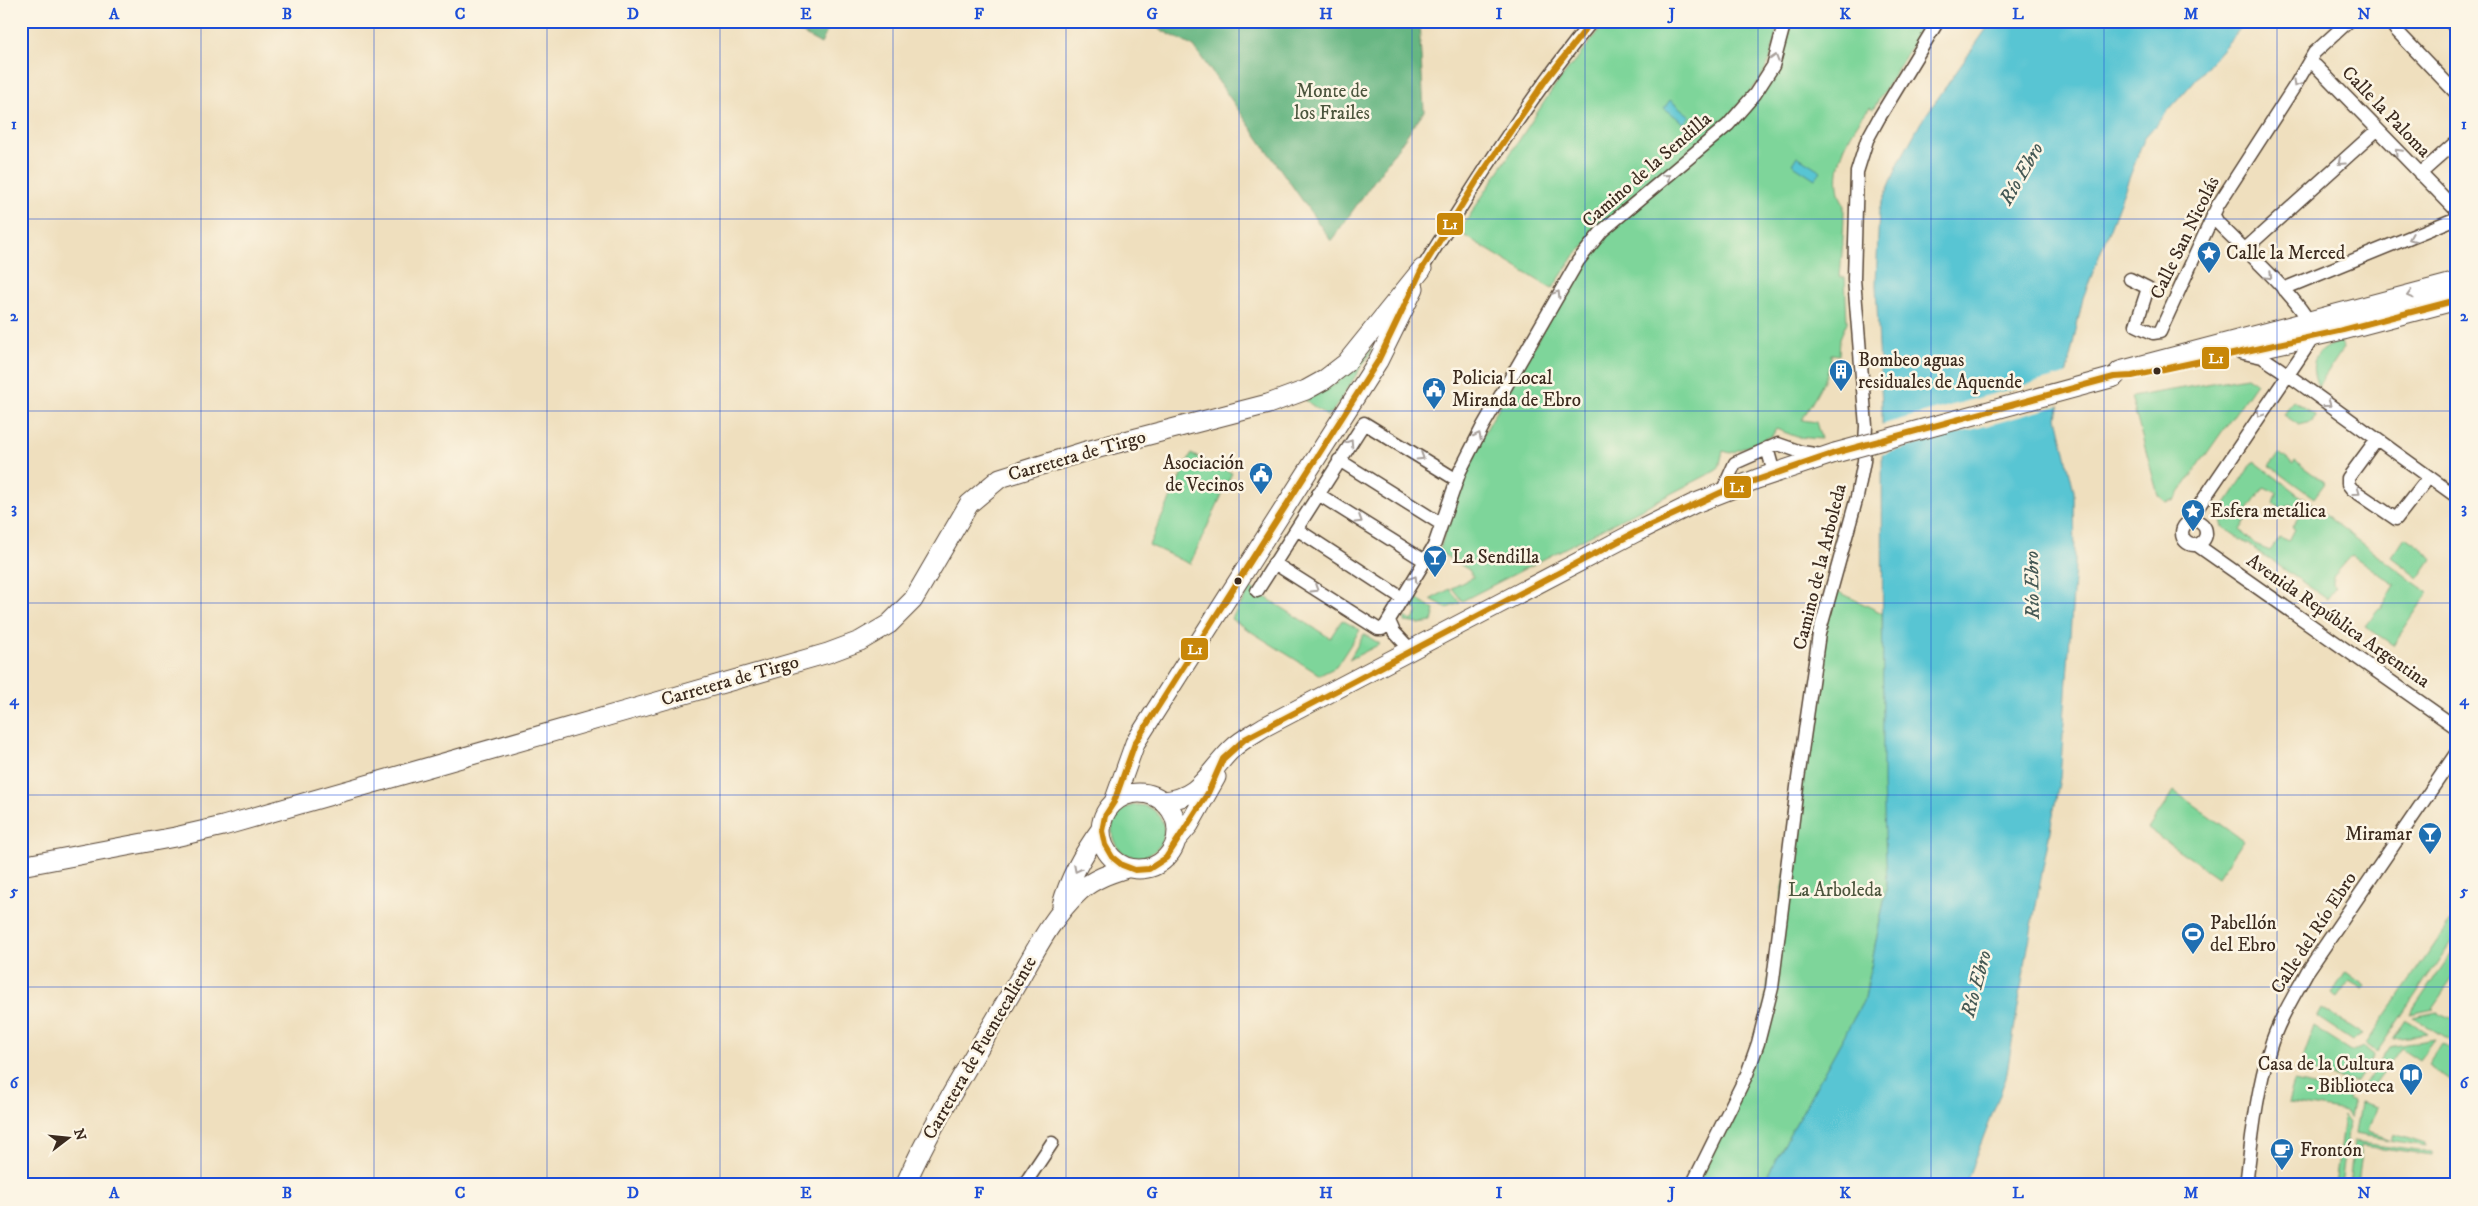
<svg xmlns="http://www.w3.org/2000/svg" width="2478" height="1206" viewBox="0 0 2478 1206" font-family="'IM FELL DW Pica',serif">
	<rect width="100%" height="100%" fill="#fcf5e5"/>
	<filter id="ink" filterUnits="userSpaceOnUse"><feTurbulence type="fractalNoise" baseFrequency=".02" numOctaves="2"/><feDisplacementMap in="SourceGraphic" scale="10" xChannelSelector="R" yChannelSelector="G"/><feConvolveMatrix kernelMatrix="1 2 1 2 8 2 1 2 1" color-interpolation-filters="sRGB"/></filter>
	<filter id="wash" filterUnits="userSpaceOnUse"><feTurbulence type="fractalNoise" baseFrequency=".0096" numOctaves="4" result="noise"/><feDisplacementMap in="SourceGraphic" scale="20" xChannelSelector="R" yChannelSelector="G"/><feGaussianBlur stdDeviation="1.12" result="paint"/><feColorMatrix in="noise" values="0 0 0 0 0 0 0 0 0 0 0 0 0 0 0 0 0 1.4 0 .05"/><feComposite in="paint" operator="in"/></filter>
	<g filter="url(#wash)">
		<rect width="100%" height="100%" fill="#efdfbe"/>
		<path fill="#7ed59a" stroke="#5c805c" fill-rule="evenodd" d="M 1607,21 L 1779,21 L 1770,60 L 1760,80 L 1726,119 L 1575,255 L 1552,289 L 1459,232 L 1552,90 Z
			M 1790,21 L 1927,21 L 1873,109 L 1870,107 C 1851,130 1832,162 1839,193 C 1840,198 1843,200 1844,207 C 1844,231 1842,253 1840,277 L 1845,277 L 1847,322 L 1840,338 L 1839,355 L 1831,354 C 1832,373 1811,403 1802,420 L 1816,422 L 1821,439 L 1797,437 L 1776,429 L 1772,436 L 1731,453 L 1723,451 L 1719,468 L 1715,471 L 1462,601 L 1452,588 L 1473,577 L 1469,570 L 1439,552 L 1459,487 L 1479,442 L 1579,267 L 1605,235 L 1761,95 L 1778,66 Z
			M 1388,326 L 1331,414 L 1329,412 L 1327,416 L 1305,400 C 1347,381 1361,362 1388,326 Z
			M 2341,341 L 2343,349 L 2318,386 C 2307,361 2316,349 2341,341 Z
			M 2247,377 L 2256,383 L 2175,499 L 2166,502 L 2158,495 L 2131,397 Z
			M 2293,400 L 2315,415 L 2312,422 L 2299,425 L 2284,415 Z
			M 2279,453 L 2293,464 L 2295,461 L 2325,483 L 2314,498 L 2270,466 Z
			M 1191,454 L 1232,473 L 1190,564 L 1149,545 Z
			M 2254,461 L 2428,593 L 2393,645 L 2365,626 L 2378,609 L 2381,609 L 2395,585 L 2352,555 L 2333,577 L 2333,585 L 2336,587 L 2327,599 L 2223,527 L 2219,514 ZM 2264,487 L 2277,493 L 2274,504 L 2282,509 L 2291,503 L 2301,513 L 2292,527 L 2295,529 L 2289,541 L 2280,537 L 2270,551 L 2255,545 L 2240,530 L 2249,516 L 2246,513 Z
			M 2405,537 L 2425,551 L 2432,559 L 2419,578 L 2391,557 Z
			M 1251,588 L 1330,638 L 1342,620 L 1360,630 L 1336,667 L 1320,675 L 1231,619 Z
			M 1831,588 L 1882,613 L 1887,885 L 1865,998 L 1762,1185 L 1692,1185 L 1758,1043 Z
			M 1450,589 L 1460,603 L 1447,608 L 1431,599 Z
			M 1416,598 L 1435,610 L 1432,622 L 1419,624 L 1405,622 L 1405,617 L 1412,621 L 1418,612 L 1412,606 Z
			M 1364,634 L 1380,644 L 1349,660 Z
			M 2174,791 L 2243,840 L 2218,877 L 2148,829 Z
			M1112 831a26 26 0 1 1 52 0a26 26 0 1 1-52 0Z
			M 2457,912 L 2457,933 L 2377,1052 L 2366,1044 Z
			M 2457,945 L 2457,972 L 2432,1008 L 2434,1009 L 2410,1014 Z
			M 2346,972 L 2365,986 L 2363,989 L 2349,981 L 2337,998 L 2331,994 Z
			M 2322,1008 L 2328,1012 L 2363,1035 L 2352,1040 L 2317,1017 Z
			M 2437,1012 L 2457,1021 L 2457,1045 L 2413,1017 Z
			M 2406,1020 L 2428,1034 L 2393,1039 Z
			M 2313,1027 L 2352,1052 L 2364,1047 L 2374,1055 L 2357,1082 L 2298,1069 Z
			M 2435,1039 L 2419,1060 L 2401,1048 L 2371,1089 L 2364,1085 L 2389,1047 Z
			M 2442,1043 L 2457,1053 L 2457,1072 L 2451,1081 L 2428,1065 Z
			M 2294,1082 L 2348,1093 L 2347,1099 L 2353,1101 L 2350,1118 L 2347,1112 L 2288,1103 Z
			M 2360,1102 L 2376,1107 L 2368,1132 L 2393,1140 L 2395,1133 L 2426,1143 L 2426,1146 L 2355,1134 Z
			M 2344,1116 L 2349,1123 L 2341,1185 L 2335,1185 Z
			M 2354,1142 L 2431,1153 L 2431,1156 L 2362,1146 L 2357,1183 L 2370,1185 L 2349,1184 Z"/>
		<path fill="#66b682" stroke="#507050" d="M 788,21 L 832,21 L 821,44 L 787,25 Z
			M 1144,21 L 1419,21 L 1424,111 L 1331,241 L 1194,47 Z"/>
		<path fill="#59c5d3" stroke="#4a7878" d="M 1992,21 L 2247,21 L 2145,137 L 2083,298 L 2057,417 L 2074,491 L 2075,565 L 2060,778 L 2028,947 L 2006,1078 L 1965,1185 L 1762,1185 L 1865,998 L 1887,885 L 1883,785 L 1882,408 L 1876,285 L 1879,210 L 1900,160 L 1921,122 Z
			M 1670,100 L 1690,116 L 1684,123 L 1664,108 Z
			M 1797,156 L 1821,171 L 1815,179 L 1792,164 Z"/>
		<path fill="#efdfbe" d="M 2069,373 L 2062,405 L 1880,455 L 1880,425 Z"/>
	</g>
	<g filter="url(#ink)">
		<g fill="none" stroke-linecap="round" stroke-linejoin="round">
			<g stroke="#564536" stroke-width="15">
				<path id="street" d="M 2449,21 L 2457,29
					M 2395,29 L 2457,94
					M 2309,62 L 2316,66 L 2457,211
					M 2420,174 L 2457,141
					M 2244,250 L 2377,130
					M 1422,269 C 1475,184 1528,99 1592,21
					M 2130,279 L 2148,288 L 2136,325 L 2153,333 L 2160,332 L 2218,205 L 2296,84 L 2314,53 L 2349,21
					M 2283,289 L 2457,218
					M 2239,352 L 2262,357 L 2280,369 L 2457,497
					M 2376,440 L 2348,478 L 2348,484 L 2352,489 L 2396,519 L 2429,477
					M 1767,448 L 1774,473
					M 1339,460 L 1441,524
					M 1722,492 L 1735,463 L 1778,444 L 1801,452 L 1822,455
					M 1318,494 L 1425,561
					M2182 533a12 12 0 1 1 24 0a12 12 0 1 1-24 0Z
					M 2188,522 L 2315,335 C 2305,302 2244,250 2218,223 L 2213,214
					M 1298,530 L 1402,598
					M 2197,545 L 2457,728
					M 1274,563 L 1378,629 L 1382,629 L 1386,625 L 1434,546 L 1460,471 L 1483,426 L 1578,261 L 1602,231 L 1728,125 L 1755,94 L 1773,66 L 1785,21
					M 1257,591 L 1364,423 L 1457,480
					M 1389,621 L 1394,632 L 1411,650
					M 1024,1185 L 1052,1143
					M 1692,1185 L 1747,1074 L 1758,1043 L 1772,988 L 1798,779 L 1819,634 L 1857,497 L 1864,461 L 1866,426 L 1854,279 L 1857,172 L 1867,140 L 1879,118 L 1938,21
					M 2246,1185 C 2252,1139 2256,1092 2270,1048 C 2278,1021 2294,996 2307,972 L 2457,752"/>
			</g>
			<g stroke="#564536" stroke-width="21">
				<path id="secondary" d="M 2260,348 L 2343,330 L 2457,300
					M 2114,377 L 2120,371 L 2457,282
					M1101 831a38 38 0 1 1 76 0a38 38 0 1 1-76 0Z
					M 1163,801 C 1201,798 1207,773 1232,749 C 1241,740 1253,734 1264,727 L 1636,532 L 1693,504 L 1757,479 L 1835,453
					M 1114,802 L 1135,743 L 1378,361 L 1414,288
					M 1177,839 L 1189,825 L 1216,777
					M 21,866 L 175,837 L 223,826 L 629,710 L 828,653 L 860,641 L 889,624 L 913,600 L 969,504 L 1000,478 L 1083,452 L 1268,404 L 1306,390 L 1324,380 L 1346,363 L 1422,269
					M 1062,905 C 1069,879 1085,851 1101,829
					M 905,1185 C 934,1119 974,1057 1010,995 C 1031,960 1049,919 1080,891 C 1093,879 1111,873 1127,868"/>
			</g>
			<use href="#street" stroke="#fff" stroke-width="12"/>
			<use href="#secondary" stroke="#fff" stroke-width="19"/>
			<g stroke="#564536" stroke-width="21" stroke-linecap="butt">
				<path id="secondary-bridge" d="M 1835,453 L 2114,377"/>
			</g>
			<use href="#secondary-bridge" stroke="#fff" stroke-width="19"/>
			<g stroke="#fcf5e5" stroke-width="10">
				<path id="bus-1" d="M 1592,21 L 1545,81 L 1478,179 L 1422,269 L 1378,361 L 1135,743 L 1114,802 L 1105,816 L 1102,831 L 1105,845 L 1112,857 L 1122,865 L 1135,870 L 1149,869 L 1166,858 L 1208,793 L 1223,759 L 1245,739 L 1636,532 L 1722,492 L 1835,453 L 2114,377 L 2132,376 L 2343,330 L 2457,300"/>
			</g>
			<use href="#bus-1" stroke="#c88708" stroke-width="6"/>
		</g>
		<defs><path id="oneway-chevron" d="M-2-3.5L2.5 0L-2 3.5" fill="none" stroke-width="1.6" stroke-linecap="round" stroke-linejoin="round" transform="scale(1.25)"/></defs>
		<g stroke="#a79f9a">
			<use href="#oneway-chevron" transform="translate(1775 58) rotate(-73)"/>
			<use href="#oneway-chevron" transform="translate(2296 84) rotate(121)"/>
			<use href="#oneway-chevron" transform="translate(2398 152) rotate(-134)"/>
			<use href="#oneway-chevron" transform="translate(2341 162) rotate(138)"/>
			<use href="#oneway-chevron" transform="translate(1667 177) rotate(-41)"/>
			<use href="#oneway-chevron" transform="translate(2412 238) rotate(158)"/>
			<use href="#oneway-chevron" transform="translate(2269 276) rotate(45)"/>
			<use href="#oneway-chevron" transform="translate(1557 294) rotate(-59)"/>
			<use href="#oneway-chevron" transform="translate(2410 295) rotate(165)"/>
			<use href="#oneway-chevron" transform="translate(2328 404) rotate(36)"/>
			<use href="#oneway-chevron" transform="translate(2260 414) rotate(124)"/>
			<use href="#oneway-chevron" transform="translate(1478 436) rotate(-63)"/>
			<use href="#oneway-chevron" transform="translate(1350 443) rotate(-57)"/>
			<use href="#oneway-chevron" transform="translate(1421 457) rotate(32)"/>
			<use href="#oneway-chevron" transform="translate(2357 492) rotate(36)"/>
			<use href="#oneway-chevron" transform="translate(1359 520) rotate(32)"/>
			<use href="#oneway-chevron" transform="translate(1414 579) rotate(-58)"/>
			<use href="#oneway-chevron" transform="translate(1315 589) rotate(32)"/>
			<use href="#oneway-chevron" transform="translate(1077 869) rotate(117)"/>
		</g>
	</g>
	<path fill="none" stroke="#1d4ed8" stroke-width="1" stroke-opacity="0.55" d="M 201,21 L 201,1185M 374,21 L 374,1185M 547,21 L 547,1185M 720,21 L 720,1185M 893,21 L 893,1185M 1066,21 L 1066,1185M 1239,21 L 1239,1185M 1412,21 L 1412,1185M 1585,21 L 1585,1185M 1758,21 L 1758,1185M 1931,21 L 1931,1185M 2104,21 L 2104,1185M 2277,21 L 2277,1185M 21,219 L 2457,219M 21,411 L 2457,411M 21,603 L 2457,603M 21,795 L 2457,795M 21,987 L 2457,987"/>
	<defs>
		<g id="sight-pin" transform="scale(1.25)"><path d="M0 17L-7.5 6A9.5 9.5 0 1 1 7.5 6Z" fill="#1f6fb2" stroke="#fcf5e5"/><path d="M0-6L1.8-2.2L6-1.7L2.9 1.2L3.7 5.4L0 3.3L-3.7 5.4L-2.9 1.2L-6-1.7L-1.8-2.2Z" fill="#fff"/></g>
		<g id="building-pin" transform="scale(1.25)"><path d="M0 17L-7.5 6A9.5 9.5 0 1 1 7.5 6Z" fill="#1f6fb2" stroke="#fcf5e5"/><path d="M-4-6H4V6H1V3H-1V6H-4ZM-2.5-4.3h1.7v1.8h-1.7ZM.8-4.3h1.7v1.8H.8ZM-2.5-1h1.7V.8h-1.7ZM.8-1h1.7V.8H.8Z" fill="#fff"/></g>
		<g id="civic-pin" transform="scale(1.25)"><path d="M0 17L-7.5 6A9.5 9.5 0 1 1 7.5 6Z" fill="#1f6fb2" stroke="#fcf5e5"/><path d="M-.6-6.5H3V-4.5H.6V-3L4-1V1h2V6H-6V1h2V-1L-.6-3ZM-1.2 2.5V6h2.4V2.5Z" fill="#fff"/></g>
		<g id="bar-pin" transform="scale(1.25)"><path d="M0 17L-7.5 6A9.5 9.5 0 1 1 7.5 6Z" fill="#1f6fb2" stroke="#fcf5e5"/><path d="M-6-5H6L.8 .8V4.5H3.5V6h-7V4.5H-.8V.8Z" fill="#fff"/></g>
		<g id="stadium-pin" transform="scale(1.25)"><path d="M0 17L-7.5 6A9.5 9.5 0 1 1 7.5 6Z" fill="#1f6fb2" stroke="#fcf5e5"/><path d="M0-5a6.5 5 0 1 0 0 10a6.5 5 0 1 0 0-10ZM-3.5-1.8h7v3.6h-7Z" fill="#fff"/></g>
		<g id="library-pin" transform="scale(1.25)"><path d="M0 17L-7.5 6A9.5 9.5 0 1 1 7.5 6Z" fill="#1f6fb2" stroke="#fcf5e5"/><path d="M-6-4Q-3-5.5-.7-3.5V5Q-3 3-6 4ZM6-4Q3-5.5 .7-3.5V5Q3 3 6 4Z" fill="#fff"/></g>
		<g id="cafe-pin" transform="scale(1.25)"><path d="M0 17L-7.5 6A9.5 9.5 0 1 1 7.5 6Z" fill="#1f6fb2" stroke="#fcf5e5"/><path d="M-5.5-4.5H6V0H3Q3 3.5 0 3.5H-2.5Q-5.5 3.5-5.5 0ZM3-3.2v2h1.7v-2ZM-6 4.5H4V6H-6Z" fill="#fff"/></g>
	</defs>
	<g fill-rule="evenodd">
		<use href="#sight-pin" x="2209" y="253"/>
		<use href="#building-pin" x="1841" y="371"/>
		<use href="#civic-pin" x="1434" y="389"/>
		<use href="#civic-pin" x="1261" y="474"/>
		<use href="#sight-pin" x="2193" y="511"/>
		<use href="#bar-pin" x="1435" y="557"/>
		<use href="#bar-pin" x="2430" y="834"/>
		<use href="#stadium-pin" x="2193" y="934"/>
		<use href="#library-pin" x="2411" y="1075"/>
		<use href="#cafe-pin" x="2282" y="1150"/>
	</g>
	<g fill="#3b2a1e" stroke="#fcf5e5" stroke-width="2">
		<circle cx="2157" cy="371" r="4.5"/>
		<circle cx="1238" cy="581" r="4.5"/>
	</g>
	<g text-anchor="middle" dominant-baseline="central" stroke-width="5" stroke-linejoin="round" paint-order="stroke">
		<g font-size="19" fill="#4c553d" stroke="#fcf5e5">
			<text x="1332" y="91">Monte de<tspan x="1332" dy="22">los Frailes</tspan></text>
			<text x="1835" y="890">La Arboleda</text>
		</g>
		<g font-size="19" fill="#3b2a1e" stroke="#fcf5e5">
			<text transform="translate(2386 112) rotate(46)">Calle la Paloma</text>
			<text transform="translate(1647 170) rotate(-41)">Camino de la Sendilla</text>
			<text transform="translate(2185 238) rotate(-64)">Calle San Nicolás</text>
			<text transform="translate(1077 456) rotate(-16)">Carretera de Tirgo</text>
			<text transform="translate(1820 567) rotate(-76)">Camino de la Arboleda</text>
			<text transform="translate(2338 621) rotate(35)">Avenida República Argentina</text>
			<text transform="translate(730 681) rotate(-16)">Carretera de Tirgo</text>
			<text transform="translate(2314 933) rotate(-57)">Calle del Río Ebro</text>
			<text transform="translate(980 1048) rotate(-60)">Carretera de Fuentecaliente</text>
		</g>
		<g font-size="19" fill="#3b2a1e" stroke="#fcf5e5" text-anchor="start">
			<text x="2226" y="253">Calle la Merced</text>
			<text x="1858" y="360">Bombeo aguas<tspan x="1858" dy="22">residuales de Aquende</tspan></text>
			<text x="1452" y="378">Policia Local<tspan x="1452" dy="22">Miranda de Ebro</tspan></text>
			<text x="1244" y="463" text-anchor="end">Asociación<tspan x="1244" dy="22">de Vecinos</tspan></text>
			<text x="2210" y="511">Esfera metálica</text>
			<text x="1452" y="557">La Sendilla</text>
			<text x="2412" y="834" text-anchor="end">Miramar</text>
			<text x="2210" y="923">Pabellón<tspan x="2210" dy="22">del Ebro</tspan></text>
			<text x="2394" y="1064" text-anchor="end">Casa de la Cultura<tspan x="2394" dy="22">- Biblioteca</tspan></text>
			<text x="2300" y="1150">Frontón</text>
		</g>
		<g font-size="20" font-style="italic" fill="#445854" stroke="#fcf5e5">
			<text transform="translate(2022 174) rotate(-60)">Río Ebro</text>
			<text transform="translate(2033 585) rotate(-91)">Río Ebro</text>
			<text transform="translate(1977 984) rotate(-75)">Río Ebro</text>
		</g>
	</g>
	<g stroke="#fcf5e5" stroke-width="2">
		<rect x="1436" y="212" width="28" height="24" rx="5" fill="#c88708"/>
		<rect x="2201" y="346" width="29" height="24" rx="5" fill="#c88708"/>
		<rect x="1723" y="475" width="29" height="24" rx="5" fill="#c88708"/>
		<rect x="1180" y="637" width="29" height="24" rx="5" fill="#c88708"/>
	</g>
	<g font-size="14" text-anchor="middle" font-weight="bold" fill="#fff">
		<text x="1450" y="229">L1</text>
		<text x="2216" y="363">L1</text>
		<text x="1737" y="492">L1</text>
		<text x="1195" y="654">L1</text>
	</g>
	<rect width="2478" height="1206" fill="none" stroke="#fcf5e5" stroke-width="55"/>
	<g transform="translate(68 1138) rotate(74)" stroke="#fcf5e5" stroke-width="4" paint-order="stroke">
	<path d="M0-4L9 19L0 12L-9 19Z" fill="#3b2a1e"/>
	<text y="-8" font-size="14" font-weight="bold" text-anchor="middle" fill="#3b2a1e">N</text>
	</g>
	<rect x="28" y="28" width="2422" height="1150" fill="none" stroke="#1d4ed8" stroke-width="2"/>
	<g font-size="16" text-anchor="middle" font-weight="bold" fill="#1d4ed8">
		<text x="114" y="19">A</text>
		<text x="287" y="19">B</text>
		<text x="460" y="19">C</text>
		<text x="633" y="19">D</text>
		<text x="806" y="19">E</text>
		<text x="979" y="19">F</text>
		<text x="1152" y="19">G</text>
		<text x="1326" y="19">H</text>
		<text x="1499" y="19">I</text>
		<text x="1672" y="19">J</text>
		<text x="1845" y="19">K</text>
		<text x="2018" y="19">L</text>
		<text x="2191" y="19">M</text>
		<text x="2364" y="19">N</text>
		<text x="14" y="129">1</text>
		<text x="2464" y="129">1</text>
		<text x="14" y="321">2</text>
		<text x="2464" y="321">2</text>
		<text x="14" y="513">3</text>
		<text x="2464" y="513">3</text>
		<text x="14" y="705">4</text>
		<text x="2464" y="705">4</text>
		<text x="14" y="896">5</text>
		<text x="2464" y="896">5</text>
		<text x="14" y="1088">6</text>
		<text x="2464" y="1088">6</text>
		<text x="114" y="1198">A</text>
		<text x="287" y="1198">B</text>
		<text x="460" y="1198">C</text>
		<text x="633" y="1198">D</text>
		<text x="806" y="1198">E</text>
		<text x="979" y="1198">F</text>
		<text x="1152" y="1198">G</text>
		<text x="1326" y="1198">H</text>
		<text x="1499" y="1198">I</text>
		<text x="1672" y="1198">J</text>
		<text x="1845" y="1198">K</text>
		<text x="2018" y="1198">L</text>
		<text x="2191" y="1198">M</text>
		<text x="2364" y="1198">N</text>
	</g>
</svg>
